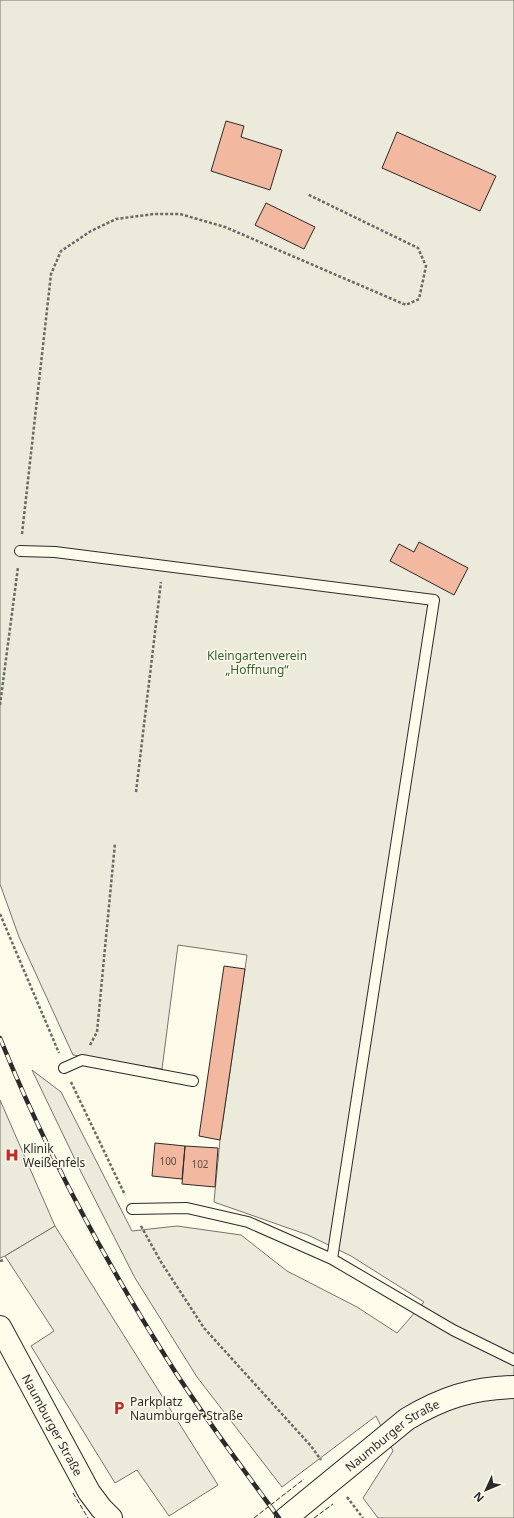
<svg xmlns="http://www.w3.org/2000/svg" width="514" height="1518" viewBox="0 0 514 1518" font-family="'Noto Sans',sans-serif">
	<rect width="100%" height="100%" fill="#fdfbea"/>
	<path fill="#ecebdb" stroke="#74746e" d="M 0,0 L 514,0 L 514,1518 L 378,1518 L 363,1498 L 393,1451 L 376,1416 L 282,1487 L 197,1377 L 135,1278 L 82,1174 L 32,1070 L 61,1092 L 132,1231 L 177,1226 L 241,1235 L 287,1271 L 357,1307 L 397,1333 L 424,1302 L 351,1256 L 308,1235 L 214,1202 L 220,1140 L 247,955 L 178,945 L 162,1069 L 73,1055 L 19,937 L 0,884 Z
		M 0,1100 L 55,1226 L 5,1256 L 0,1258 Z"/>
	<path fill="#eceadb" stroke="#74746e" d="M 55,1226 L 218,1485 L 169,1516 L 137,1470 L 115,1483 L 31,1346 L 54,1331 L 5,1256 Z"/>
	<path fill="#f2b8a0" stroke="#2b2b2b" d="M 226,121 L 244,126 L 241,137 L 282,150 L 270,190 L 211,171 Z
		M 397,132 L 496,176 L 480,211 L 382,168 Z
		M 266,203 L 315,227 L 304,249 L 255,225 Z
		M 419,542 L 468,568 L 454,595 L 390,561 L 399,544 L 414,552 Z
		M 224,966 L 245,969 L 220,1140 L 199,1136 Z
		M 155,1143 L 185,1146 L 182,1179 L 152,1176 Z
		M 185,1146 L 218,1148 L 215,1187 L 182,1184 Z"/>
	<g fill="none" stroke-linecap="round" stroke-linejoin="round">
		<g stroke="#2b2b2b" stroke-width="12">
			<path id="service" d="M 20,551 L 55,552 L 434,600 L 332,1259
				M 64,1068 L 82,1060 L 193,1081
				M 132,1209 L 187,1208 L 248,1222 L 332,1259 L 453,1330 L 514,1360"/>
		</g>
		<g stroke="#2b2b2b" stroke-width="24">
			<g id="primary">
				<path id="s1" d="M 0,1327 L 89,1492 L 101,1508 L 111,1518"/>
				<path id="s2" d="M 286,1518 L 407,1419 C 442,1398 472,1388 514,1387"/>
			</g>
		</g>
		<path stroke="#6a6964" stroke-width="2.5" stroke-dasharray="3 2" stroke-linecap="butt" d="M 22,534 L 51,274 L 61,251 L 91,231 L 116,219 L 154,214 L 180,214 L 225,227 L 406,305 L 419,299 L 426,266 L 418,248 L 307,194
			M 0,705 L 18,567
			M 136,792 L 161,582
			M 0,914 L 59,1053
			M 90,1045 L 97,1032 L 115,843
			M 71,1082 L 125,1195
			M 141,1226 L 161,1262 L 204,1328 L 311,1446 L 321,1460
			M 0,1261 L 4,1260
			M 347,1497 L 363,1518"/>
		<use href="#service" stroke="#fdfbea" stroke-width="10"/>
		<use href="#primary" stroke="#fdfbea" stroke-width="22"/>
		<g stroke="#2b2b2b" stroke-width="4.5">
			<path id="rail" d="M 0,1038 C 47,1154 107,1265 174,1370 C 207,1421 243,1469 279,1518"/>
		</g>
		<use href="#rail" stroke="#fdfbea" stroke-width="3" stroke-dasharray="9" stroke-linecap="butt"/>
		<path stroke="#2b2b2b" stroke-width="1" stroke-dasharray="5 2" stroke-linecap="butt" d="M 73,1493 L 88,1518
			M 254,1518 L 304,1479
			M 314,1518 L 333,1504"/>
	</g>
	<defs>
		<g id="hospital-bare" transform="scale(1.08)"><path d="M-5-5h3v3.5h4V-5h3V5h-3V1.5h-4V5h-3Z" fill="#c62828" stroke="#fdfbea" stroke-width="2.5" paint-order="stroke"/></g>
		<g id="parking-bare" transform="scale(1.08)"><path d="M-3.5-5.5H1a3.5 3.5 0 0 1 0 7H-1V5.5H-3.5ZM-1-3.4V-.6H.8a1.4 1.4 0 0 0 0-2.8Z" fill="#c62828" stroke="#fdfbea" stroke-width="2.5" paint-order="stroke"/></g>
	</defs>
	<g fill-rule="evenodd">
		<use href="#hospital-bare" x="12" y="1155"/>
		<use href="#parking-bare" x="119" y="1408"/>
	</g>
	<g text-anchor="middle" dominant-baseline="central" stroke-width="3" stroke-linejoin="round" paint-order="stroke">
		<g font-size="10" fill="#5d4e48">
			<text x="168" y="1161">100</text>
			<text x="200" y="1164">102</text>
		</g>
		<g font-size="12" fill="#34623c" stroke="#fdfbea">
			<text x="257" y="655">Kleingartenverein<tspan x="257" dy="14">„Hoffnung“</tspan></text>
		</g>
		<g font-size="12" fill="#2b2b2b" stroke="#fdfbea" text-anchor="start">
			<text x="23" y="1148">Klinik<tspan x="23" dy="14">Weißenfels</tspan></text>
			<text x="130" y="1401">Parkplatz<tspan x="130" dy="14">Naumburger Straße</tspan></text>
		</g>
		<g font-size="12" fill="#2b2b2b" stroke="#fdfbea">
			<text stroke="none"><textPath href="#s1" startOffset="111">Naumburger Straße</textPath></text>
			<text stroke="none"><textPath href="#s2" startOffset="135">Naumburger Straße</textPath></text>
		</g>
	</g>
	<g transform="translate(486 1490) rotate(226)" stroke="#fdfbea" stroke-width="3" paint-order="stroke">
	<path d="M0-3L7 15L0 10L-7 15Z" fill="#2b2b2b"/>
	<text y="-6" font-size="11" font-weight="bold" text-anchor="middle" fill="#2b2b2b">N</text>
	</g>
</svg>
